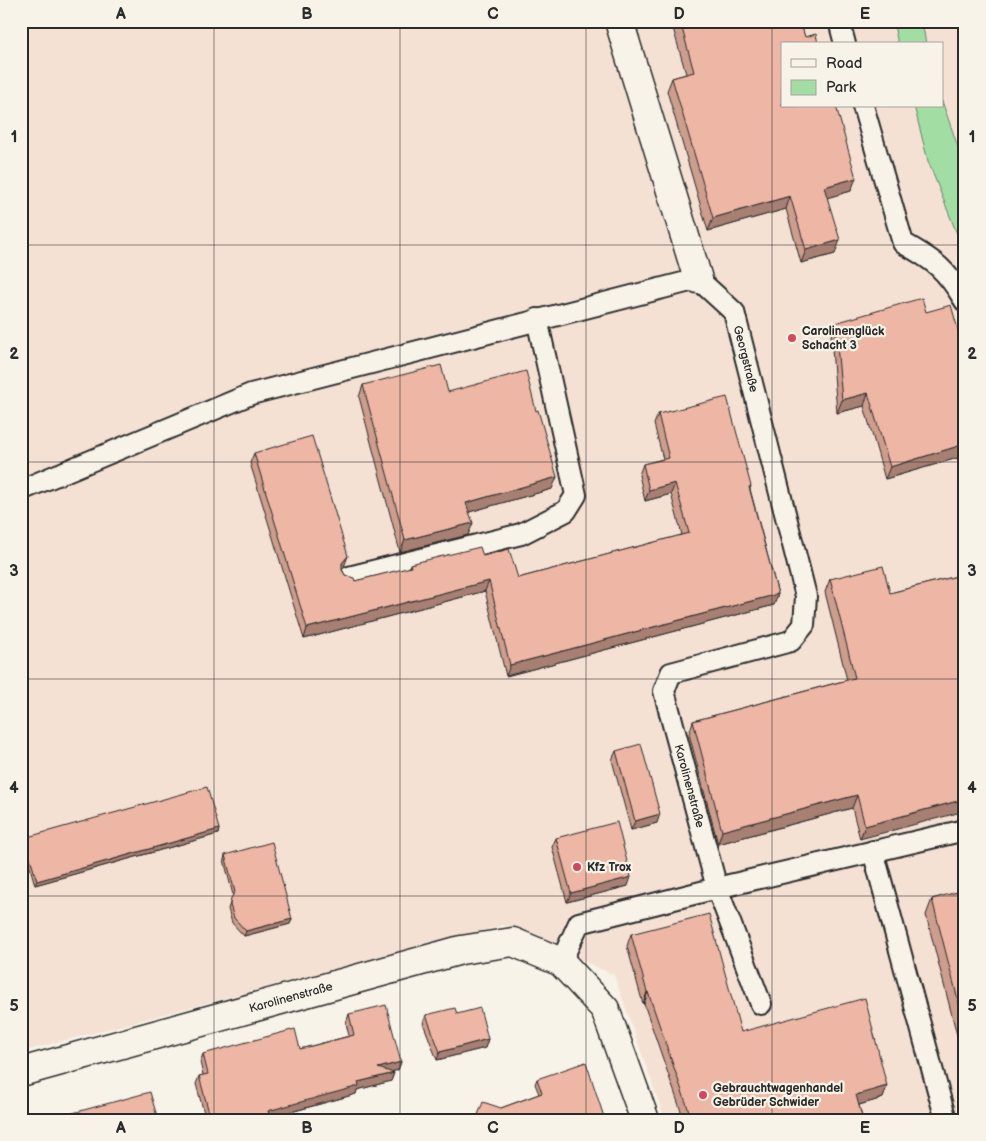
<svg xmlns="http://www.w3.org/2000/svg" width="986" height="1141" viewBox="0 0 986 1141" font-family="'Balsamiq Sans',sans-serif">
	<rect width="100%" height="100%" fill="#f7f3e8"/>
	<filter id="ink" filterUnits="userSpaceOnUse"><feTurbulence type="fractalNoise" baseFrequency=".02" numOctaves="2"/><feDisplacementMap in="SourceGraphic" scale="10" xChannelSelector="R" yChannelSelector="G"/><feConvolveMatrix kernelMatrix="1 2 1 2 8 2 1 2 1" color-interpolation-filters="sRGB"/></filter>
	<g filter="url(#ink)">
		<path fill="#f4e1d4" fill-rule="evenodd" d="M 21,21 L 965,21 L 965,1120 L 665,1120 L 614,975 L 504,925 L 21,1052 ZM 782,44 L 942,44 L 942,106 L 782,106 Z"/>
		<path fill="#a2dda3" stroke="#668467" d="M 893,21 L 922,21 L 926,44 L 898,44 Z
			M 942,101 L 965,167 L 965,254 L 928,161 L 914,106 L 942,106 Z"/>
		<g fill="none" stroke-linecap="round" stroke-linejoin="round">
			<g stroke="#2b2b2b" stroke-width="24">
				<g id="lane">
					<path d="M 839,21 L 845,44"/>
					<path d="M 863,106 L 903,243 C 935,261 946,269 965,301"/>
					<path id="s1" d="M 21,490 L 251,394 L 698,279 L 734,312 L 806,596 L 804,625 L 791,641 L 671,673 L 664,691 L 717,888 L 579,923 L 561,962"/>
					<path d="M 349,577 L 521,534 L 566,511 L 576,495 L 537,319"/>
					<path d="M 873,851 L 946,1120"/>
					<path d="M 761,1004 L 717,888 L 965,830"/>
				</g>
			</g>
			<g stroke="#2b2b2b" stroke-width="31">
				<g id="street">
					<path d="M 619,21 L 698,279"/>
					<path id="s2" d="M 21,1072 L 461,950 L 513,942 L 561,962 L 605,1009 L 645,1120"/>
				</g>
			</g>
			<use href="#lane" stroke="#f7f3e8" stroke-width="20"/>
			<use href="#street" stroke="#f7f3e8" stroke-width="28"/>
		</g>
		<path fill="#cd9d8d" stroke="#2b2b2b" d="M 671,21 L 800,21 L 851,191 L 827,197 L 835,254 L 801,263 L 786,209 L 708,231 L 667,91 L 672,78 L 686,74 Z
			M 835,323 L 965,354 L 965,447 L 961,457 L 885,479 L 864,406 L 837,413 L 831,336 Z
			M 363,385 L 448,392 L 552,489 L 469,512 L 468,535 L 400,552 L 359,397 Z
			M 658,414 L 751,486 L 750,489 L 778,594 L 774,605 L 506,676 L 485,591 L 304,639 L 250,463 L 254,453 L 344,567 L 342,569 L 345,575 L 355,581 L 409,568 L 410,564 L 483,556 L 518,578 L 682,535 L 671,494 L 645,501 L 639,475 L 643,464 L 663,459 L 654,424 Z
			M 965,574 L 860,839 L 852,808 L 718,844 L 689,734 L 693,721 L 847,680 L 825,592 L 830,579 L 890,593 Z
			M 616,751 L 657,823 L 631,830 L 612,760 Z
			M 219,829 L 218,834 L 35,885 L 23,843 L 24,838 Z
			M 556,838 L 628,886 L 567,902 L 552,847 Z
			M 225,855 L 292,919 L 290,924 L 244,936 L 232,923 L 228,909 L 230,903 L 233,895 L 224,860 Z
			M 965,890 L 965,1066 L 926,915 L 932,899 Z
			M 631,934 L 741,1032 L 887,1086 L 883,1098 L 859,1105 L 863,1120 L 684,1120 L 644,1004 L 643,1004 L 627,946 Z
			M 349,1014 L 401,1062 L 398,1070 L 391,1072 L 394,1073 L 391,1081 L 357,1090 L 356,1094 L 270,1118 L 271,1120 L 206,1120 L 196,1084 L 199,1076 L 203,1075 L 200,1062 L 203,1054 L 300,1049 L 349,1036 L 346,1023 Z
			M 457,1014 L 488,1039 L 485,1048 L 437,1060 L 423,1023 L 426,1015 Z
			M 537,1079 L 605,1120 L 501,1108 L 539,1094 L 535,1084 Z"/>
		<path fill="#a77f73" stroke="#2b2b2b" d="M 856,178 L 851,191 L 820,200 L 824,187 Z
			M 790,196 L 786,209 L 708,231 L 713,218 Z
			M 840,240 L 835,254 L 801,263 L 806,250 Z
			M 868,393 L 864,406 L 837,413 L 842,400 Z
			M 965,432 L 965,443 L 961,433 Z
			M 965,444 L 961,457 L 885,479 L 890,467 Z
			M 557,477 L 552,489 L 462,514 L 466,503 Z
			M 675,483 L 671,494 L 645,501 L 649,490 Z
			M 473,523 L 468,535 L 400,552 L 405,540 Z
			M 348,556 L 344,567 L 338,573 L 342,563 Z
			M 489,581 L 485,591 L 304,639 L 307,628 Z
			M 778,594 L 774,605 L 506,676 L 510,665 Z
			M 857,795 L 852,808 L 718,844 L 722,831 Z
			M 965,799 L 965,811 L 860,839 L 865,826 Z
			M 660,814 L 657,823 L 631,830 L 635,821 Z
			M 219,829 L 218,834 L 35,885 L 37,881 Z
			M 631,877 L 628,886 L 567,902 L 571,893 Z
			M 292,919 L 290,924 L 244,936 L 246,931 Z
			M 647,992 L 648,992 L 644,1004 L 643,1004 Z
			M 488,1039 L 485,1048 L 437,1060 L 440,1052 Z
			M 401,1062 L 398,1070 L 375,1077 L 378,1068 Z
			M 394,1073 L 391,1081 L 357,1090 L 356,1094 L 265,1119 L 268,1111 L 358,1082 Z
			M 887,1086 L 883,1098 L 852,1107 L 856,1095 Z"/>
		<path fill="#eeb6a4" stroke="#2b2b2b" d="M 680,21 L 800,21 L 805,37 L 816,34 L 818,44 L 782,44 L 782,106 L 836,106 L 856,178 L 824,187 L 840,240 L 806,250 L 790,196 L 713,218 L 672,78 L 694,72 Z
			M 922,298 L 926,312 L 951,305 L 965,354 L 965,432 L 961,433 L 965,442 L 965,444 L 890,467 L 868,393 L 842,400 L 835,323 Z
			M 441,365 L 448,392 L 526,371 L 536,411 L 538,410 L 557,477 L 466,503 L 473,523 L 405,540 L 363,385 Z
			M 727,397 L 751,486 L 749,487 L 778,594 L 510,665 L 489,581 L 307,628 L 254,453 L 312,436 L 348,556 L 342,563 L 342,570 L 345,575 L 354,578 L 355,581 L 411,567 L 410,564 L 480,547 L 483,556 L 509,549 L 518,578 L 689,533 L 675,483 L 649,490 L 643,464 L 669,458 L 658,414 Z
			M 883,566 L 890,593 L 965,574 L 965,799 L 865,826 L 857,795 L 722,831 L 693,721 L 855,678 L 830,579 Z
			M 641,744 L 660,814 L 635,821 L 616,751 Z
			M 207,787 L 219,829 L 37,881 L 24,838 Z
			M 617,822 L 631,877 L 571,893 L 556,838 Z
			M 272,842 L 292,919 L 246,931 L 234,918 L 230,905 L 231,898 L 235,892 L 225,855 Z
			M 965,890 L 965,1027 L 932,899 Z
			M 709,914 L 741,1032 L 865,998 L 887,1086 L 856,1095 L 863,1120 L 692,1120 L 648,992 L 647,992 L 631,934 Z
			M 386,1005 L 401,1062 L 378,1068 L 394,1073 L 358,1082 L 359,1086 L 268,1111 L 271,1120 L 211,1120 L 199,1076 L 208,1074 L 203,1054 L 295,1029 L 300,1049 L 354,1035 L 349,1014 Z
			M 455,1008 L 457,1014 L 480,1008 L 488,1039 L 440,1052 L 426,1015 Z
			M 586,1062 L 605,1120 L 476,1120 L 483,1102 L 501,1108 L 542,1093 L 537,1079 Z
			M 150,1092 L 158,1120 L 47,1120 Z"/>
	</g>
	<path fill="none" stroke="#2b2b2b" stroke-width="1" stroke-opacity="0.55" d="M 214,21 L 214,1120M 400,21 L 400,1120M 586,21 L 586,1120M 772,21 L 772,1120M 21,245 L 965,245M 21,462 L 965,462M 21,679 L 965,679M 21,896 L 965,896"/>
	<g fill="#d1495b" stroke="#f7f3e8" stroke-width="2">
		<circle cx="792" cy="338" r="5"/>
		<circle cx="577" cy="867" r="5"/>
		<circle cx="703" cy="1095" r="5"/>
	</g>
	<g text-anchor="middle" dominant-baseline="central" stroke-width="4.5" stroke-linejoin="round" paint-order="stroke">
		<g font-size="12" font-weight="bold" fill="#2b2b2b" stroke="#f7f3e8" text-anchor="start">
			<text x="802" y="331">Carolinenglück<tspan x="802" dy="14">Schacht 3</tspan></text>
			<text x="587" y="867">Kfz Trox</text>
			<text x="713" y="1088">Gebrauchtwagenhandel<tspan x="713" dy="14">Gebrüder Schwider</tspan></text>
		</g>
		<g font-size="12" fill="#2b2b2b" stroke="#f7f3e8">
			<text stroke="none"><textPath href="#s1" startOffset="808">Georgstraße</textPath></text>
			<text stroke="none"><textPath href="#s1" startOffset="1344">Karolinenstraße</textPath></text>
			<text stroke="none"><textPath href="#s2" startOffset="280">Karolinenstraße</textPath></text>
		</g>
	</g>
	<rect width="986" height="1141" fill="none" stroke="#f7f3e8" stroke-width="55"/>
	<rect x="781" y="42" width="162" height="65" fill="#f7f3e8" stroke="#a5a39c"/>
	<rect x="791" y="59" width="25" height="8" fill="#f7f3e8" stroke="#a5a39c"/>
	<text x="826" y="68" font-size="15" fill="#2b2b2b">Road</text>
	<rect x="791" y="80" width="25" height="15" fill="#a2dda3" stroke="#a5a39c"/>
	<text x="826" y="92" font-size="15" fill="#2b2b2b">Park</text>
	<rect x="28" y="28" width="930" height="1086" fill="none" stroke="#2b2b2b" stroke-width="2"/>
	<g font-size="16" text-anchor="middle" font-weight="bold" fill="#2b2b2b">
		<text x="121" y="19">A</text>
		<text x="307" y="19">B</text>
		<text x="493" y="19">C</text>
		<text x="679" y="19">D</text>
		<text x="865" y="19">E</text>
		<text x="14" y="142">1</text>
		<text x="972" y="142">1</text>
		<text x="14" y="359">2</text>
		<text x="972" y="359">2</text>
		<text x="14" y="576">3</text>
		<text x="972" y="576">3</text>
		<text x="14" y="793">4</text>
		<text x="972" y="793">4</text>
		<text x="14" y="1011">5</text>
		<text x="972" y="1011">5</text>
		<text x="121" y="1133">A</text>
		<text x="307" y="1133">B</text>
		<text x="493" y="1133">C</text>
		<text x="679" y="1133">D</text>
		<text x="865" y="1133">E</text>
	</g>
</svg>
